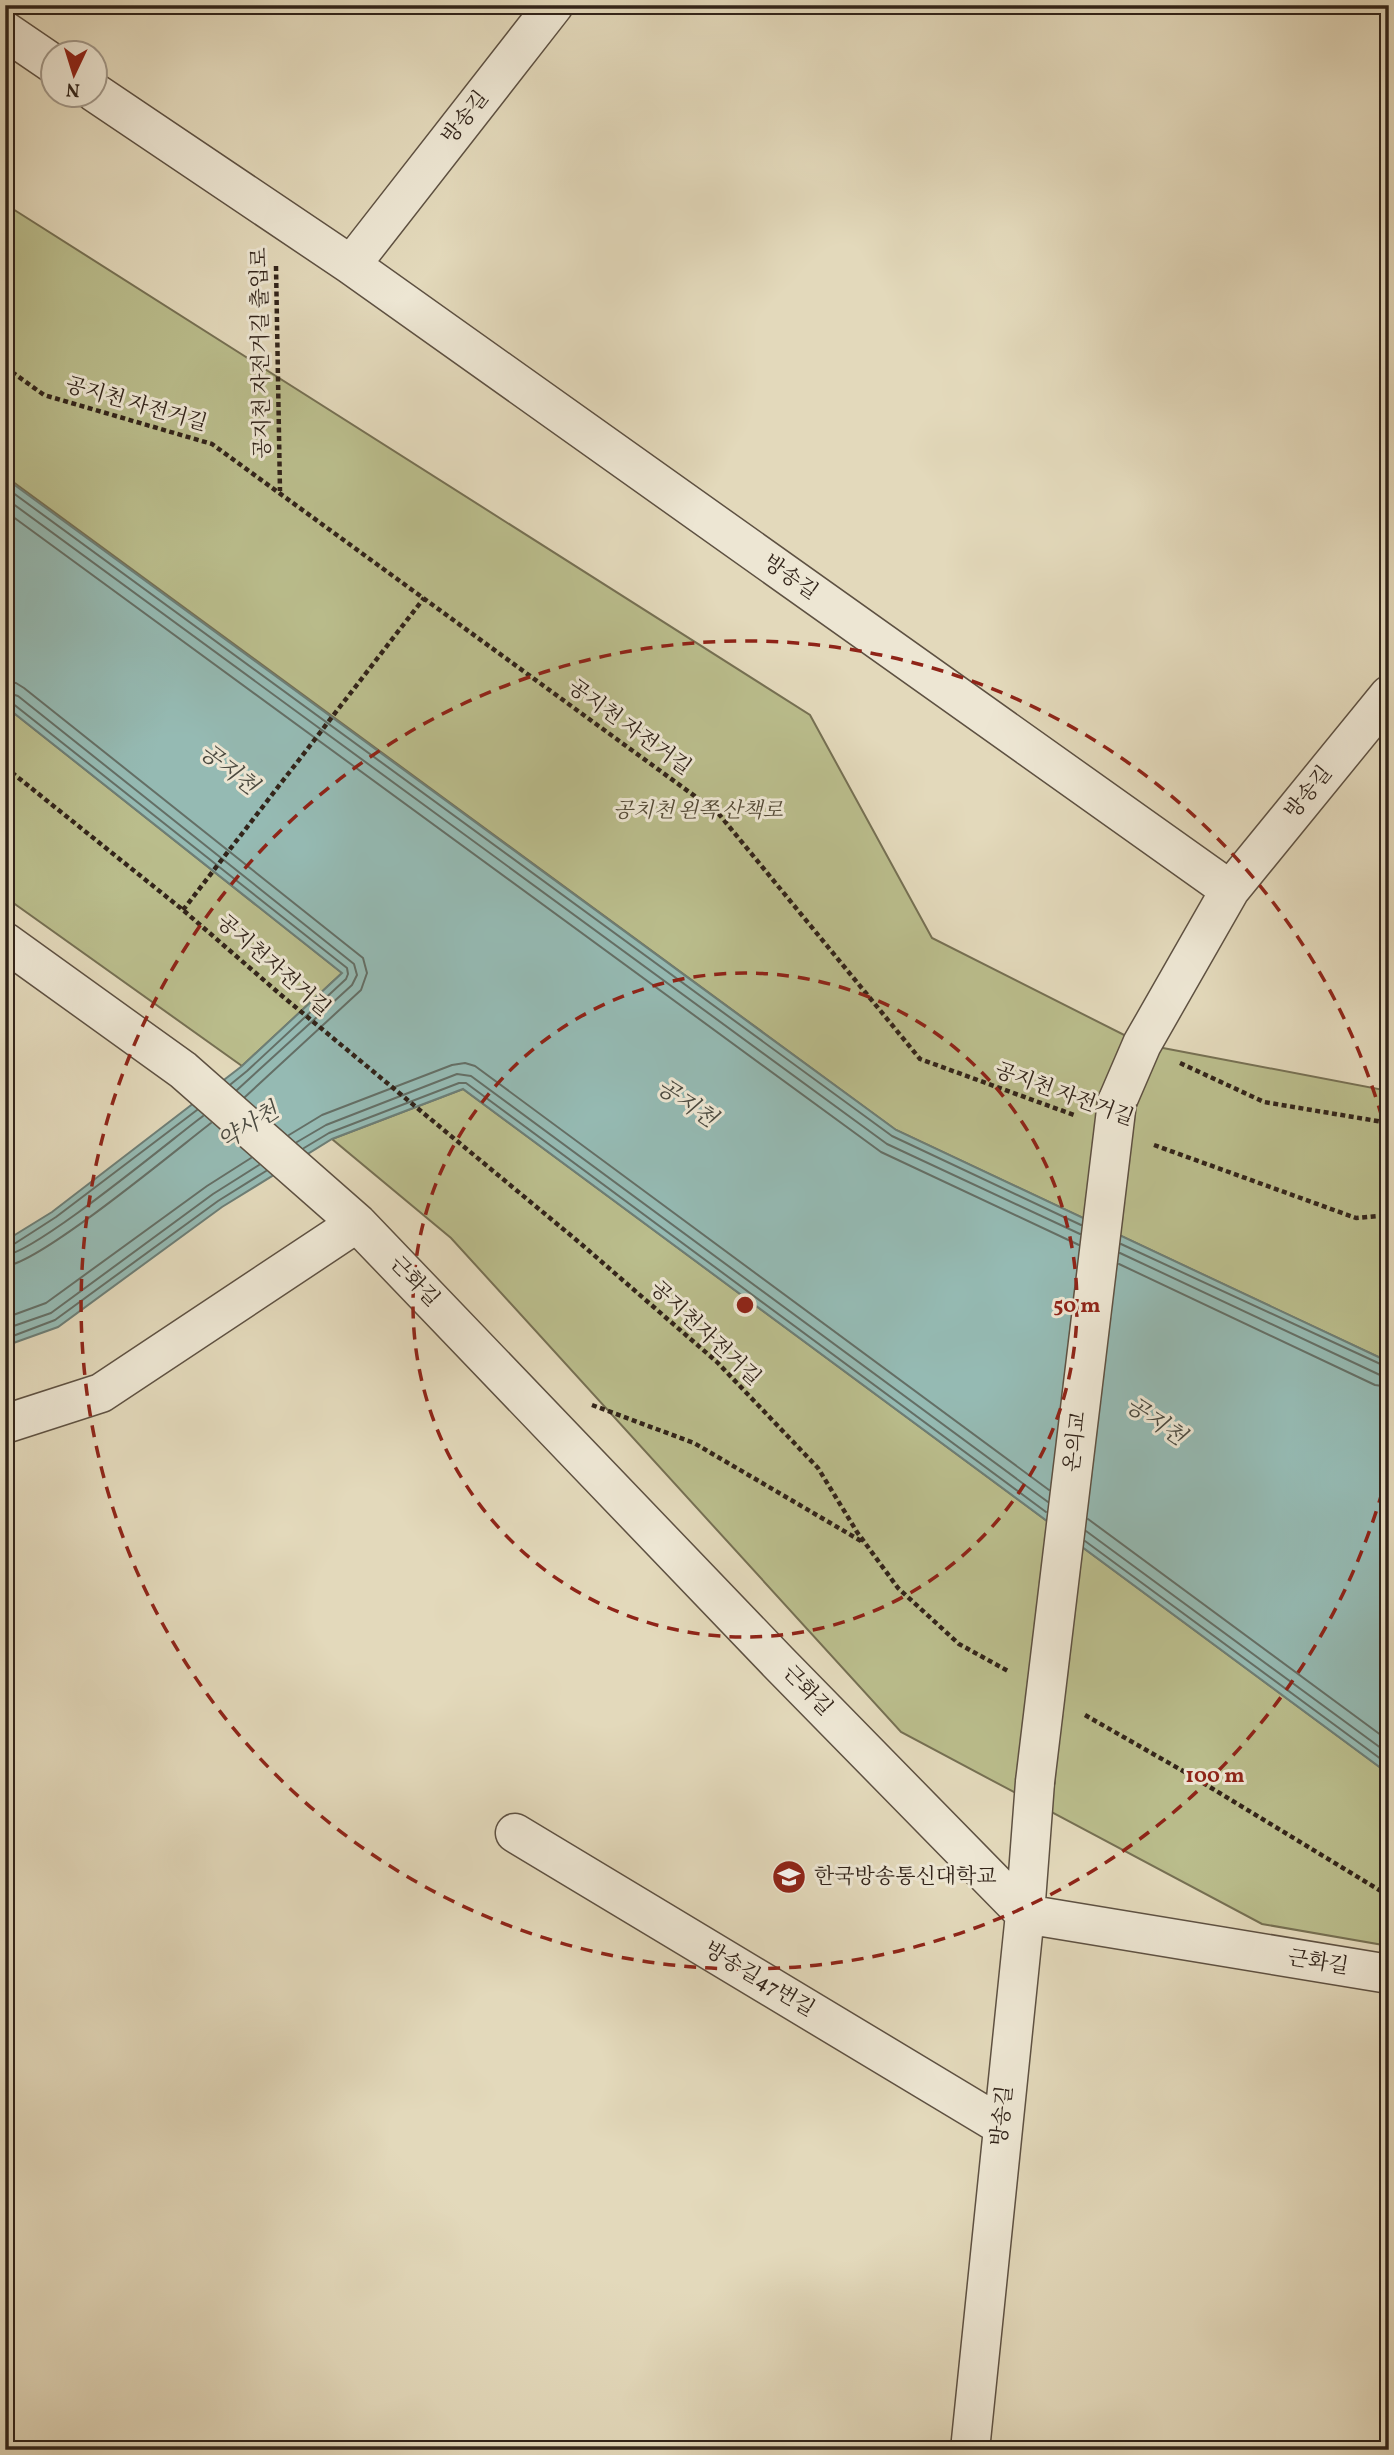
<svg xmlns="http://www.w3.org/2000/svg" width="1394" height="2455" viewBox="0 0 1394 2455" font-family="Vollkorn,'Noto Serif KR',serif">
	<rect width="100%" height="100%" fill="#e3d9bb"/>
	<filter id="stains"><feTurbulence type="fractalNoise" baseFrequency=".00286" numOctaves="4"/><feColorMatrix values="0 0 0 0 .2 0 0 0 0 .09 0 0 0 0 .02 0 0 0 .5 -.17"/></filter>
	<radialGradient id="worn" r=".72"><stop offset=".6" stop-color="#630" stop-opacity="0"/><stop offset="1" stop-color="#630" stop-opacity=".3"/></radialGradient>
	<path fill="#babd8c" stroke="#767053" stroke-width="2" d="M 5,204 L 810,715 L 932,938 L 1142,1044 L 1389,1091 L 1389,1362 L 896,1130 L 5,476 Z
		M 5,706 L 342,973 L 242,1066 L 5,897 Z
		M 463,1089 L 1389,1774 L 1389,1946 L 1262,1924 L 901,1732 L 451,1238 L 332,1139 Z"/>
	<path fill="#95bab3" stroke="#6d7e76" stroke-width="2" d="M 5,478 L 896,1130 L 1389,1362 L 1389,1774 L 463,1089 L 332,1139 L 222,1207 L 58,1327 L 5,1346 L 5,1241 L 52,1212 L 242,1066 L 342,973 L 5,706 Z"/>
	<g fill="none" stroke-linecap="round" stroke-linejoin="round">
		<path stroke="#646f66" stroke-width="2" d="M 5,487 L 892,1136 L 1081,1225
			M 5,498 L 887,1144 L 1080,1234
			M 5,511 L 881,1152 L 1079,1245
			M 5,682 L 16,683 L 24,688 L 363,958 L 367,973 L 361,990 L 245,1097
			M 5,692 L 18,696 L 354,964 L 357,975 L 352,985 L 237,1090
			M 5,701 L 12,703 L 347,968 L 348,974 L 346,979 L 247,1071 L 231,1084
			M 289,1135 L 322,1115 L 452,1065 L 465,1063 L 475,1066 L 1049,1490
			M 297,1142 L 326,1125 L 457,1074 L 471,1076 L 1048,1502
			M 304,1148 L 329,1133 L 459,1083 L 466,1083 L 1046,1512
			M 1121,1244 L 1389,1368
			M 5,1247 L 11,1246 L 56,1217 L 197,1110
			M 1120,1253 L 1380,1375 L 1389,1377
			M 5,1255 C 34,1254 171,1140 203,1116
			M 1119,1264 L 1375,1385 L 1389,1387
			M 5,1266 C 38,1265 177,1149 211,1123
			M 5,1318 L 46,1303 L 207,1186 L 251,1158
			M 5,1329 L 51,1313 L 213,1194 L 259,1165
			M 5,1339 L 55,1320 L 218,1201 L 266,1171
			M 1088,1519 L 1389,1741
			M 1086,1531 L 1389,1754
			M 1085,1541 L 1389,1765"/>
		<g stroke="#5e5142" stroke-width="41">
			<path id="minor" d="M 5,31 L 52,63
				M 94,92 L 351,265 L 1230,890
				M 351,265 L 554,5
				M 5,942 L 183,1070 L 357,1223 L 778,1662 L 1025,1914 L 1389,1974
				M 1117,1102 L 1142,1044 L 1230,890 L 1389,695
				M 5,1424 L 101,1393 L 357,1223
				M 515,1833 L 1002,2126
				M 970,2450 L 1025,1914 L 1035,1782"/>
		</g>
		<path stroke="#32241a" stroke-width="4.5" stroke-dasharray="5 3.5" stroke-linecap="butt" d="M 276,266 L 280,491
			M 5,367 L 44,395 L 212,444 L 718,813 L 920,1059 L 1074,1115
			M 5,767 L 183,910 L 281,995 L 580,1243 L 717,1362 L 818,1468 L 857,1532 L 898,1588 L 959,1644 L 1008,1671
			M 183,910 L 424,598
			M 1180,1063 L 1264,1102 L 1389,1123
			M 1154,1145 L 1356,1218 L 1389,1215
			M 592,1405 L 694,1443 L 861,1541
			M 1085,1715 L 1190,1775 L 1389,1896"/>
		<use href="#minor" stroke="#ede6d3" stroke-width="38"/>
		<g stroke="#5e5142" stroke-width="41" stroke-linecap="butt">
			<path id="minor-bridge" d="M 1035,1782 L 1117,1102"/>
		</g>
		<use href="#minor-bridge" stroke="#ede6d3" stroke-width="38"/>
	</g>
	<g fill="none" stroke="#8f2418" stroke-width="3.5" stroke-dasharray="12 9">
		<circle cx="745" cy="1305" r="332"/>
		<path d="M1388 1471A664 664 0 1 1 1388 1139"/>
	</g>
	<defs>
		<g id="university-disc" transform="scale(1.75)"><circle r="9.5" fill="#8f2418" stroke="#ede6d3"/><path d="M0-5L7-2L0 1L-7-2ZM-4 1L0 2.5L4 1V4Q0 6-4 4Z" fill="#fff"/></g>
	</defs>
	<g fill-rule="evenodd">
		<use href="#university-disc" x="789" y="1877"/>
	</g>
	<g text-anchor="middle" dominant-baseline="central" stroke-width="6" stroke-linejoin="round" paint-order="stroke">
		<g font-size="21" fill="#32241a" stroke="#ede6d3">
			<text transform="translate(466 118) rotate(-52)">방송길</text>
			<text transform="translate(262 353) rotate(-91)">공지천 자전거길 출입로</text>
			<text transform="translate(136 405) rotate(16)">공지천 자전거길</text>
			<text transform="translate(790 578) rotate(35)">방송길</text>
			<text transform="translate(629 728) rotate(36)">공지천 자전거길</text>
			<text transform="translate(1309 793) rotate(-51)">방송길</text>
			<text transform="translate(273 966) rotate(41)">공지천자전거길</text>
			<text transform="translate(1064 1095) rotate(20)">공지천 자전거길</text>
			<text transform="translate(414 1282) rotate(46)">근화길</text>
			<text transform="translate(705 1334) rotate(43)">공지천자전거길</text>
			<text transform="translate(1076 1442) rotate(-83)">온의교</text>
			<text transform="translate(807 1691) rotate(46)">근화길</text>
			<text transform="translate(1318 1963) rotate(9)">근화길</text>
			<text transform="translate(759 1980) rotate(31)">방송길47번길</text>
			<text transform="translate(1003 2116) rotate(-84)">방송길</text>
		</g>
		<g font-size="21" font-style="italic" fill="#544a36" stroke="#ede6d3">
			<text x="698" y="811">공치천 왼쪽 산책로</text>
		</g>
		<g font-size="21" fill="#32241a" stroke="#ede6d3" text-anchor="start">
			<text x="814" y="1877">한국방송통신대학교</text>
		</g>
		<g font-size="23" font-style="italic" fill="#4b4a40" stroke="#ede6d3">
			<text transform="translate(228 770) rotate(38)">공지천</text>
			<text transform="translate(686 1104) rotate(34)">공지천</text>
			<text transform="translate(249 1127) rotate(-32)">약사천</text>
			<text transform="translate(1155 1422) rotate(34)">공지천</text>
		</g>
	</g>
	<circle cx="745" cy="1305" r="10" fill="#8f2418" stroke="#ede6d3" stroke-width="3.5"/>
	<g font-size="21" text-anchor="middle" font-weight="bold" fill="#8f2418" stroke="#ede6d3" stroke-width="6" stroke-linejoin="round" paint-order="stroke">
		<text x="1077" y="1312">50 m</text>
		<text x="1215" y="1782">100 m</text>
	</g>
	<rect width="1394" height="2455" fill="none" stroke="#e3d9bb" stroke-width="28"/>
	<rect x="7" y="7" width="1380" height="2441" fill="none" stroke="#32241a" stroke-width="3.5"/>
	<rect x="14" y="14" width="1366" height="2427" fill="none" stroke="#32241a" stroke-width="2"/>
	<g transform="translate(74 74) rotate(184)"><circle r="33" fill="#ede6d3" stroke="#a29889" stroke-width="2"/>
	<path d="M0-5L12 26L0 18L-12 26Z" fill="#8f2418"/>
	<text y="-10" font-size="19" font-weight="bold" text-anchor="middle" fill="#32241a">N</text>
	</g>
	<rect width="100%" height="100%" filter="url(#stains)"/>
	<rect width="100%" height="100%" fill="url(#worn)"/>
</svg>
